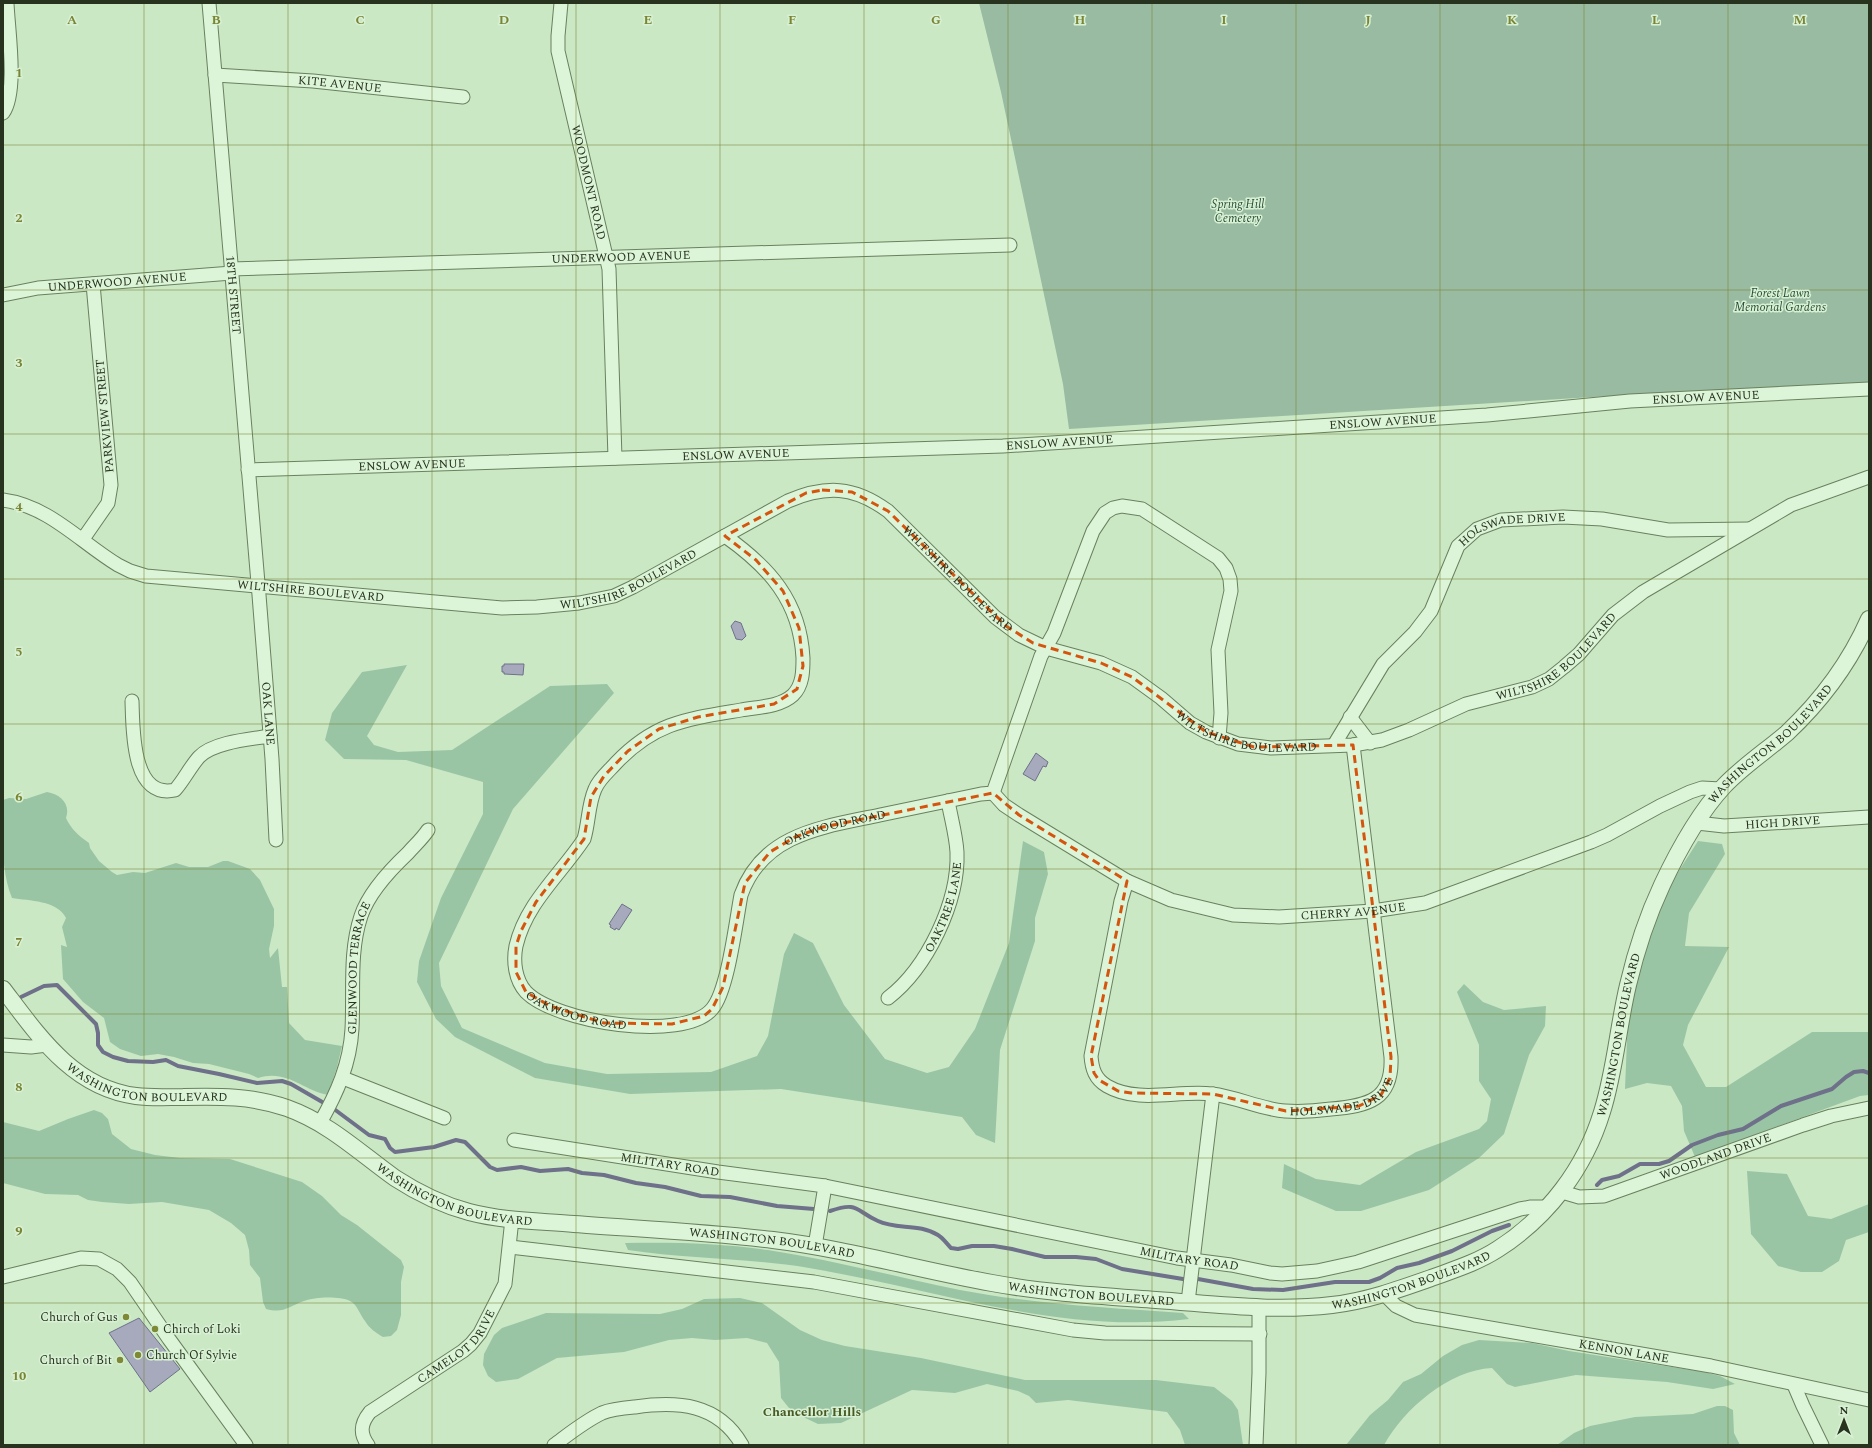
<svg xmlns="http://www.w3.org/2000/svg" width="1872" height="1448" viewBox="0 0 1872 1448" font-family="Spectral,serif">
	<rect width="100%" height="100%" fill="#cbe8c5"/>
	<path fill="#9ac5a5" d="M 407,665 L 367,736 L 374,745 L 398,752 L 452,750 L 550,686 L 607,684 L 614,693 L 513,809 L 439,963 L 441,986 L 462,1028 L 545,1063 L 607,1074 L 711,1072 L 757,1056 L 768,1036 L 784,954 L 794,933 L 813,943 L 844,1005 L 885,1059 L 927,1073 L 949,1067 L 975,1029 L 1009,943 L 1023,841 L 1044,852 L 1048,874 L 1035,918 L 1035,941 L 1000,1050 L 995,1143 L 976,1135 L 962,1117 L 781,1089 L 630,1094 L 535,1078 L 455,1037 L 436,1019 L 417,982 L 419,961 L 441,898 L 483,814 L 483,782 L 406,760 L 344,759 L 325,740 L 332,713 L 362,672 Z
		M 47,792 C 60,794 71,804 66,818 C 71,829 79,836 89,843 L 90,848 L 99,861 L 112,872 L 117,875 L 133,872 L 145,873 L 176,863 L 189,867 L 208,867 L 223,861 L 228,861 L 250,869 L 260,880 L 274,909 L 274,926 L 269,949 L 270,958 L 278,948 L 282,987 L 287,987 L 289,1023 L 305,1040 L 342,1046 L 337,1067 L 328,1095 C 302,1090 287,1069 258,1078 L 249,1074 L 209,1064 L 193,1063 L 174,1057 L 158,1054 L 141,1056 L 120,1049 L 110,1042 L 104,1018 L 83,1002 L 63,979 L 61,945 L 67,947 L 62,927 L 66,918 C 57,900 29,901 12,898 C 0,868 3,833 3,800 L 9,798 L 26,799 Z
		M 1698,841 L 1722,844 L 1725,854 L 1689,913 L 1685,946 L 1729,947 L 1688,1025 L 1683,1045 L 1706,1087 L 1726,1087 L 1812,1032 L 1869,1032 L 1869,1095 L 1860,1096 L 1695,1157 L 1684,1131 L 1682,1106 L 1671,1086 L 1647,1083 L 1625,1089 L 1628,1015 L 1653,911 Z
		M 1464,984 L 1483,1002 L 1504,1010 L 1546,1006 L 1545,1026 L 1529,1055 L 1504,1134 L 1479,1158 L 1429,1190 L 1361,1211 L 1336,1211 L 1282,1188 L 1284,1164 L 1316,1179 L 1360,1185 L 1416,1152 L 1479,1129 L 1487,1121 L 1491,1099 L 1479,1081 L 1479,1045 L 1457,992 Z
		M 94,1110 L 102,1113 L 108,1119 L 112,1134 L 131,1149 L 155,1155 L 180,1158 L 230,1159 L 302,1182 L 322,1196 L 341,1215 L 357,1225 L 401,1260 L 404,1267 L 401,1282 L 401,1315 L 397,1330 L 391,1336 L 383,1337 C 376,1333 369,1328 365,1321 C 360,1315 357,1304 350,1301 C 339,1296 315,1297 304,1301 C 289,1306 284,1314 266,1309 L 263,1302 L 260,1278 L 250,1265 L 249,1250 L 245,1235 L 231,1223 L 209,1210 L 162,1202 L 129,1204 L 102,1202 L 88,1200 L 78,1195 L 45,1194 L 3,1183 L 3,1122 L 39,1131 L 68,1119 Z
		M 1747,1171 L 1787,1174 L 1808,1216 L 1831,1219 L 1869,1204 L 1869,1232 L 1846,1240 L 1839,1261 L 1822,1272 L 1801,1272 L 1778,1266 L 1751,1234 Z
		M 625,1243 C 672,1242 721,1243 768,1250 C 833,1260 896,1277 960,1290 C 1034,1304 1108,1308 1183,1313 L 1189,1319 C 1060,1335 935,1289 809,1268 C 749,1258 688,1259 628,1250 Z
		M 740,1298 L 762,1303 L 800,1330 L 822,1340 L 845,1346 L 921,1358 L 1025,1380 L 1156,1380 L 1214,1387 L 1232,1401 L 1238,1410 L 1243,1445 L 1185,1445 L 1180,1430 L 1167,1412 L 1068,1400 L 1036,1403 L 1029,1396 L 1018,1391 L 987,1384 L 955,1393 L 912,1390 L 841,1423 L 818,1424 L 797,1414 L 789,1408 L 781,1398 L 779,1362 L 767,1343 L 747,1338 L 715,1340 L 692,1338 L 669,1340 L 624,1352 L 557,1358 L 518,1379 L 496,1382 L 488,1376 L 483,1365 L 484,1354 L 494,1335 L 502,1328 L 546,1313 L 660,1314 L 682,1309 L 704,1299 Z
		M 1479,1340 L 1532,1343 L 1569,1351 L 1704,1372 L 1720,1376 L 1735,1384 L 1713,1389 L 1667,1382 L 1576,1375 L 1515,1387 L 1507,1384 L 1492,1368 C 1449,1370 1404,1409 1384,1445 L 1346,1445 L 1370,1415 L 1388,1400 L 1403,1382 L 1421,1374 L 1443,1356 L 1462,1345 Z
		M 1717,1406 L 1725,1406 L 1733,1410 L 1734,1433 L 1740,1445 L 1557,1445 L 1574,1433 L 1590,1426 L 1635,1417 L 1693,1414 Z"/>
	<path fill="#99bba1" d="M 979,3 L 1869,3 L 1869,384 L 1641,394 L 1069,429 L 1063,384 L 1001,92 Z"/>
	<path fill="#a6aabc" stroke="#6e7189" d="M 735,621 L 741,623 L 746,636 L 742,640 L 736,639 L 731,626 Z
		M 504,664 L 524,664 L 523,675 L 504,674 L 504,672 L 502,672 L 502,666 L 504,666 Z
		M 1036,753 L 1048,762 L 1046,767 L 1043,766 L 1035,781 L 1023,774 Z
		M 622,904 L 632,910 L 619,930 L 616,928 L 615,930 L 610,927 L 611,925 L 609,924 Z
		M 139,1318 L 180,1369 L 150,1392 L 109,1333 Z"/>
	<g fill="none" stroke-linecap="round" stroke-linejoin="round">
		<path stroke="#6e7189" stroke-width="4" d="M 21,997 L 44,986 L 57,985 L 96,1024 L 98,1033 L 98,1045 L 103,1052 L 113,1057 L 128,1061 L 153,1062 L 166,1060 L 178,1066 L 219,1074 L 257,1083 L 282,1081 L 291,1084 L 324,1103
			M 334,1109 L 369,1135 L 385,1139 L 390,1148 L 395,1152 L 434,1147 L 456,1140 L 465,1142 L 490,1167 L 497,1170 L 521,1167 L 540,1171 L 568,1169 L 582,1173 L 604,1175 L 636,1183 L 665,1187 L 701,1196 L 730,1197 L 777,1206 L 814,1209
			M 1597,1185 L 1602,1180 L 1619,1176 L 1640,1164 L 1659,1164 L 1669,1161 L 1692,1145 L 1718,1135 L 1743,1129 L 1781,1106 L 1832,1089 L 1846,1077 L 1854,1072 L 1863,1071 L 1869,1073
			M 830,1211 C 859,1201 855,1211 878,1221 C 896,1230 919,1223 938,1235 C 943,1238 947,1244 951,1248 L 958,1249 L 972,1246 L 994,1246 L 1012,1249 L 1045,1257 L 1076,1257 L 1096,1259 L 1122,1269 L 1183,1279
			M 1198,1279 L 1253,1289 L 1283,1290 L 1335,1282 L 1369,1282 L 1380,1278 L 1397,1268 L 1419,1263 L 1452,1251 L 1492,1231 L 1509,1225"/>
		<g stroke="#69815d" stroke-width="15">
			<g id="minor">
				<path id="s1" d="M 209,3 L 259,595 L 272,759 L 276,840"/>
				<path id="s2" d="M 561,3 L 558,36 L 558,51 L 609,269 L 615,458"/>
				<path id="s3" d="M 215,75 L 313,81 L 463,97"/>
				<path d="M 3,113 C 18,92 8,29 7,3"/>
				<path id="s4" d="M 231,269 L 1010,245"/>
				<path id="s5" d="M 3,295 L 38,288 L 232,273"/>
				<path id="s6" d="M 248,470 L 1003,446 L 1487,415 L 1630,401 L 1869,389"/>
				<path id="s7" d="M 3,500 C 49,506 80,542 118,565 L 130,571 L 146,576 L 502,608 L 537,607 L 579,603 L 614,596 L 633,587 L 788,501 C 826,485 854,486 888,511 L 995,617 L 1019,635 L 1046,648 L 1101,663 L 1132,677 L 1161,698 L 1190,723 L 1206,732 L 1238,744 L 1271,748 L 1353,745 L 1382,740 L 1409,730 L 1466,704 L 1532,687 L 1549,679 L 1564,667 L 1579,654 L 1613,615 L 1643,592 L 1791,505 L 1869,477"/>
				<path id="s8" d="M 725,536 C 769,567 800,601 803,658 C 803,671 803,685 793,695 C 780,707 757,707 741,710 C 687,719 655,722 616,763 C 609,771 599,779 595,789 C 588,805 589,822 584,839 C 561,874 526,903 516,946 C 513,961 515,980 526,992 C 555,1022 683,1043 712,1009 C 728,991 736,921 741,895 C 763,833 824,827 880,815 C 914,808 948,801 981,794 L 993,793 L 1041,656 L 1054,633 L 1093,531 L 1105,513 L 1113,508 L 1122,506 L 1142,509 L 1218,558 L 1226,568 L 1230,579 L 1231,591 L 1218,650 L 1221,713 L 1219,738"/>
				<path d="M 83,539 L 108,503 L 111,485 L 93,284"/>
				<path d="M 132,701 C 133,727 131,800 175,790 C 184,780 190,767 199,757 C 213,742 251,739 270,736"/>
				<path d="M 1350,717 L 1370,743"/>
				<path id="s9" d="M 1334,745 L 1383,664 L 1415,632 L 1431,611 L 1458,546 L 1477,529 L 1501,520 L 1563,517 L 1602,519 L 1668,530 L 1749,529"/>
				<path id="s10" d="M 993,793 L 1004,805 L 1019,815 L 1127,881 L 1171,900 L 1233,915 L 1279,917 L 1373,911 L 1425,903 L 1591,842 L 1607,835 L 1660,806 L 1690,792 L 1702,788 L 1721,789"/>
				<path id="s11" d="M 1697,823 L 1724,826 L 1869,817"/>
				<path id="s12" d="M 1127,881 L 1121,901 L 1091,1056 C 1092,1069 1095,1079 1107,1086 C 1138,1104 1178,1090 1212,1094 C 1237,1097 1260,1109 1285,1111 C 1300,1112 1316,1111 1331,1109 C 1368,1106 1393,1100 1391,1057 L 1353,745"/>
				<path id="s13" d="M 888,998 C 927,968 959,902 957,852 C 956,835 951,818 948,801"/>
				<path d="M 3,1045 L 31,1047 L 47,1045"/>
				<path d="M 343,1078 L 444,1118"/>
				<path id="s14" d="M 320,1123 C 337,1093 350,1064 352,1029 C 354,992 349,952 361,916 C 369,892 390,870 408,853 C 415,845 422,839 428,830"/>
				<path id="s15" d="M 514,1140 L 718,1172 L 825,1186 L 1177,1258 L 1231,1265 L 1270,1273 L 1282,1274 L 1317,1271 L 1358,1262 L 1520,1209 L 1531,1207 L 1549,1207"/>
				<path id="s16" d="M 1562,1192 L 1579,1197 L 1604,1196 L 1803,1125 L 1831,1116 L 1869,1108"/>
				<path d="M 815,1246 L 825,1186"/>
				<path d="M 510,1247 L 814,1282 L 1073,1330 L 1105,1333 L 1260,1334"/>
				<path d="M 3,1277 L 81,1258 L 99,1259 L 117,1269 L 130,1282 L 169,1339 L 246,1445"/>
				<path id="s17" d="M 1384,1294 L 1396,1306 L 1415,1315 L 1711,1366 L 1869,1400"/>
				<path d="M 1188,1302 L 1213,1094"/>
				<path d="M 1794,1385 L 1803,1406 L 1822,1445"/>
				<path id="s18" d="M 368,1445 C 359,1433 361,1423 370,1412 L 463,1351 L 471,1344 L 480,1333 L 505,1284 L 512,1219"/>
				<path d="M 554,1445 C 569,1434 585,1421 602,1413 C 612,1409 624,1408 635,1407 C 677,1401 718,1403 742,1445"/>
				<path d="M 1256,1445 L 1259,1373 L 1259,1307"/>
			</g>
		</g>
		<g stroke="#69815d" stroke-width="18">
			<g id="tertiary">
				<path id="s19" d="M 3,989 C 38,1035 73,1088 136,1096 C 151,1098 167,1097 183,1097 C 218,1096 253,1096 287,1108 C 329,1123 360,1153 395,1178 C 418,1193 443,1205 469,1212 C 503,1221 539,1221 574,1224 C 641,1229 707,1232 773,1240 C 847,1249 919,1270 992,1283 C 1046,1293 1101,1296 1156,1300 C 1214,1304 1274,1312 1332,1305 C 1367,1301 1400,1289 1434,1277 C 1456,1269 1478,1262 1498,1249 C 1548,1217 1585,1168 1602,1112 C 1615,1071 1618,1027 1628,985 C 1636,951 1647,917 1662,885 C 1677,853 1700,812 1724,786 C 1743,766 1766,751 1787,733 C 1821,701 1850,662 1869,619"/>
			</g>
		</g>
		<use href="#minor" stroke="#dcf4d7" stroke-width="13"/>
		<use href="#tertiary" stroke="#dcf4d7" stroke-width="16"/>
	</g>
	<path fill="none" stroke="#d5550e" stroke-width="3" stroke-dasharray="8 5" stroke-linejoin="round" d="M 822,490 L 852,492 L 888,511 L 1006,626 L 1033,643 L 1101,663 L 1132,677 L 1206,732 L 1254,747 L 1353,745 L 1391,1057 L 1390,1078 L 1381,1095 L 1359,1106 L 1286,1111 L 1213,1094 L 1131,1093 L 1118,1091 L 1099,1080 L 1094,1073 L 1091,1056 L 1127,881 L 1019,815 L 993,793 L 823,827 L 795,837 L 770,852 L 745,883 L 723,987 L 712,1009 L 704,1016 L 672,1024 L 604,1023 L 550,1006 L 526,992 L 516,972 L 516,946 L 521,931 L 536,902 L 584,839 L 591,797 L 604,776 L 628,751 L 659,729 L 698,717 L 774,704 L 797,689 L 803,666 L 799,628 L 783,591 L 756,560 L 725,536 L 806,493 Z"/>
	<path fill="none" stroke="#7a8534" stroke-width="1" stroke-opacity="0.55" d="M 144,3 L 144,1445M 288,3 L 288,1445M 432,3 L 432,1445M 576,3 L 576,1445M 720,3 L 720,1445M 864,3 L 864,1445M 1008,3 L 1008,1445M 1152,3 L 1152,1445M 1296,3 L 1296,1445M 1440,3 L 1440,1445M 1584,3 L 1584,1445M 1728,3 L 1728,1445M 3,145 L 1869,145M 3,290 L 1869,290M 3,434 L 1869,434M 3,579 L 1869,579M 3,724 L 1869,724M 3,869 L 1869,869M 3,1014 L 1869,1014M 3,1158 L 1869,1158M 3,1303 L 1869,1303"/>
	<g fill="#7e8935" stroke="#d8f1d4" stroke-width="1.5">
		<circle cx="126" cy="1317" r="4"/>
		<circle cx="155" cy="1329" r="4"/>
		<circle cx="138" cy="1355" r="4"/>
		<circle cx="120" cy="1360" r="4"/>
	</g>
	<g text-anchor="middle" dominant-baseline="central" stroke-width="3" stroke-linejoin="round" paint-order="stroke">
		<g font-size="12" fill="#27331f" stroke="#d8f1d4">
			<text stroke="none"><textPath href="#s3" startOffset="125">KITE AVENUE</textPath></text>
			<text stroke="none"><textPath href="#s2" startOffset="183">WOODMONT ROAD</textPath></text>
			<text stroke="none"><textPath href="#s4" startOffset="390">UNDERWOOD AVENUE</textPath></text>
			<text stroke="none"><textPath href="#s5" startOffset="115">UNDERWOOD AVENUE</textPath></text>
			<text stroke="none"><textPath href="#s1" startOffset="293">18TH STREET</textPath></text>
			<text stroke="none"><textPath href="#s6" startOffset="1460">ENSLOW AVENUE</textPath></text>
			<text transform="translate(105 416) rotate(-95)">PARKVIEW STREET</text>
			<text stroke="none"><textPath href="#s6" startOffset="1136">ENSLOW AVENUE</textPath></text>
			<text stroke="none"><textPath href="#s6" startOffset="812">ENSLOW AVENUE</textPath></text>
			<text stroke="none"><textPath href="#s6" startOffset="488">ENSLOW AVENUE</textPath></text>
			<text stroke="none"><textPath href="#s6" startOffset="164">ENSLOW AVENUE</textPath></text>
			<text stroke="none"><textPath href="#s9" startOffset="296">HOLSWADE DRIVE</textPath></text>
			<text stroke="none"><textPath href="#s7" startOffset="653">WILTSHIRE BOULEVARD</textPath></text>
			<text stroke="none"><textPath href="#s7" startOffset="1036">WILTSHIRE BOULEVARD</textPath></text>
			<text stroke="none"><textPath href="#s7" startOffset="329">WILTSHIRE BOULEVARD</textPath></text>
			<text stroke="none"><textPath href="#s7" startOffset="1708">WILTSHIRE BOULEVARD</textPath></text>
			<text stroke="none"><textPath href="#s1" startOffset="713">OAK LANE</textPath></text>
			<text stroke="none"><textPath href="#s7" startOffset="1372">WILTSHIRE BOULEVARD</textPath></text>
			<text stroke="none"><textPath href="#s19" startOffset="2176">WASHINGTON BOULEVARD</textPath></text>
			<text stroke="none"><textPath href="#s11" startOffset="86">HIGH DRIVE</textPath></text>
			<text stroke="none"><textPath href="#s8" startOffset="1083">OAKWOOD ROAD</textPath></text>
			<text stroke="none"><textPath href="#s13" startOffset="109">OAKTREE LANE</textPath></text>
			<text stroke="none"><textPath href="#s10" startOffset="393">CHERRY AVENUE</textPath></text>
			<text stroke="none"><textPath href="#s14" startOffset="162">GLENWOOD TERRACE</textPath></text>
			<text stroke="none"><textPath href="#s8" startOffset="700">OAKWOOD ROAD</textPath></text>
			<text stroke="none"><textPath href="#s19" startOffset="1840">WASHINGTON BOULEVARD</textPath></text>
			<text stroke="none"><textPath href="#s19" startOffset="184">WASHINGTON BOULEVARD</textPath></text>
			<text stroke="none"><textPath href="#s12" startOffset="457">HOLSWADE DRIVE</textPath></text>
			<text stroke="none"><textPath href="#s16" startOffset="161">WOODLAND DRIVE</textPath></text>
			<text stroke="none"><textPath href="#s15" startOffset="158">MILITARY ROAD</textPath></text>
			<text stroke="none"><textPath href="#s19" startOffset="520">WASHINGTON BOULEVARD</textPath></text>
			<text stroke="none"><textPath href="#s19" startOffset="844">WASHINGTON BOULEVARD</textPath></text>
			<text stroke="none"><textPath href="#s15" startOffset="686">MILITARY ROAD</textPath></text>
			<text stroke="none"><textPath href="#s19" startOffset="1492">WASHINGTON BOULEVARD</textPath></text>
			<text stroke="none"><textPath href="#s19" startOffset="1168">WASHINGTON BOULEVARD</textPath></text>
			<text stroke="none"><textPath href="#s18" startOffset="146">CAMELOT DRIVE</textPath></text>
			<text stroke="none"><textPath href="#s17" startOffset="250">KENNON LANE</textPath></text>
		</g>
		<g font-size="12" font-style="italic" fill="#284d37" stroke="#d8f1d4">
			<text x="1238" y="204">Spring Hill<tspan x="1238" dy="14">Cemetery</tspan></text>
			<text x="1780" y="293">Forest Lawn<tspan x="1780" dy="14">Memorial Gardens</tspan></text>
		</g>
		<g font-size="12" fill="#27331f" stroke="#d8f1d4" text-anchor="end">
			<text x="118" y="1317">Church of Gus</text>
			<text x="163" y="1329" text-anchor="start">Chirch of Loki</text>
			<text x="146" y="1355" text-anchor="start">Church Of Sylvie</text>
			<text x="112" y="1360">Church of Bit</text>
		</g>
		<g font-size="13" font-weight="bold" fill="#485a24" stroke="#d8f1d4">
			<text x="812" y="1412">Chancellor Hills</text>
		</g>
	</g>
	<g font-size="13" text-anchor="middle" font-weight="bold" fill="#7a8534" stroke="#d8f1d4" stroke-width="3" stroke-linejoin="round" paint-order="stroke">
		<text x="72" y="24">A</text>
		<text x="216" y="24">B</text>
		<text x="360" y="24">C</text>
		<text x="504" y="24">D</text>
		<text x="648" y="24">E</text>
		<text x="792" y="24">F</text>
		<text x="936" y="24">G</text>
		<text x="1080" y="24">H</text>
		<text x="1224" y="24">I</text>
		<text x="1368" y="24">J</text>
		<text x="1512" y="24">K</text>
		<text x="1656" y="24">L</text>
		<text x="1800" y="24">M</text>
		<text x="19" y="77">1</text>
		<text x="19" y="222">2</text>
		<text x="19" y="367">3</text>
		<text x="19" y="511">4</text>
		<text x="19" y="656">5</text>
		<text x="19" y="801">6</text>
		<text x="19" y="946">7</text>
		<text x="19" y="1091">8</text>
		<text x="19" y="1235">9</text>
		<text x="19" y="1380">10</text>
	</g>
	<rect width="1872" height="1448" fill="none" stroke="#27331f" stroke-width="8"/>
	<g transform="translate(1844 1420)" stroke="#d8f1d4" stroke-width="3" paint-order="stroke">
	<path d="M0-3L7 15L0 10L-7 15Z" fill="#27331f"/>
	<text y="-6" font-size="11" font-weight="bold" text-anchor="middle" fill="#27331f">N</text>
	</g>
</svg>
